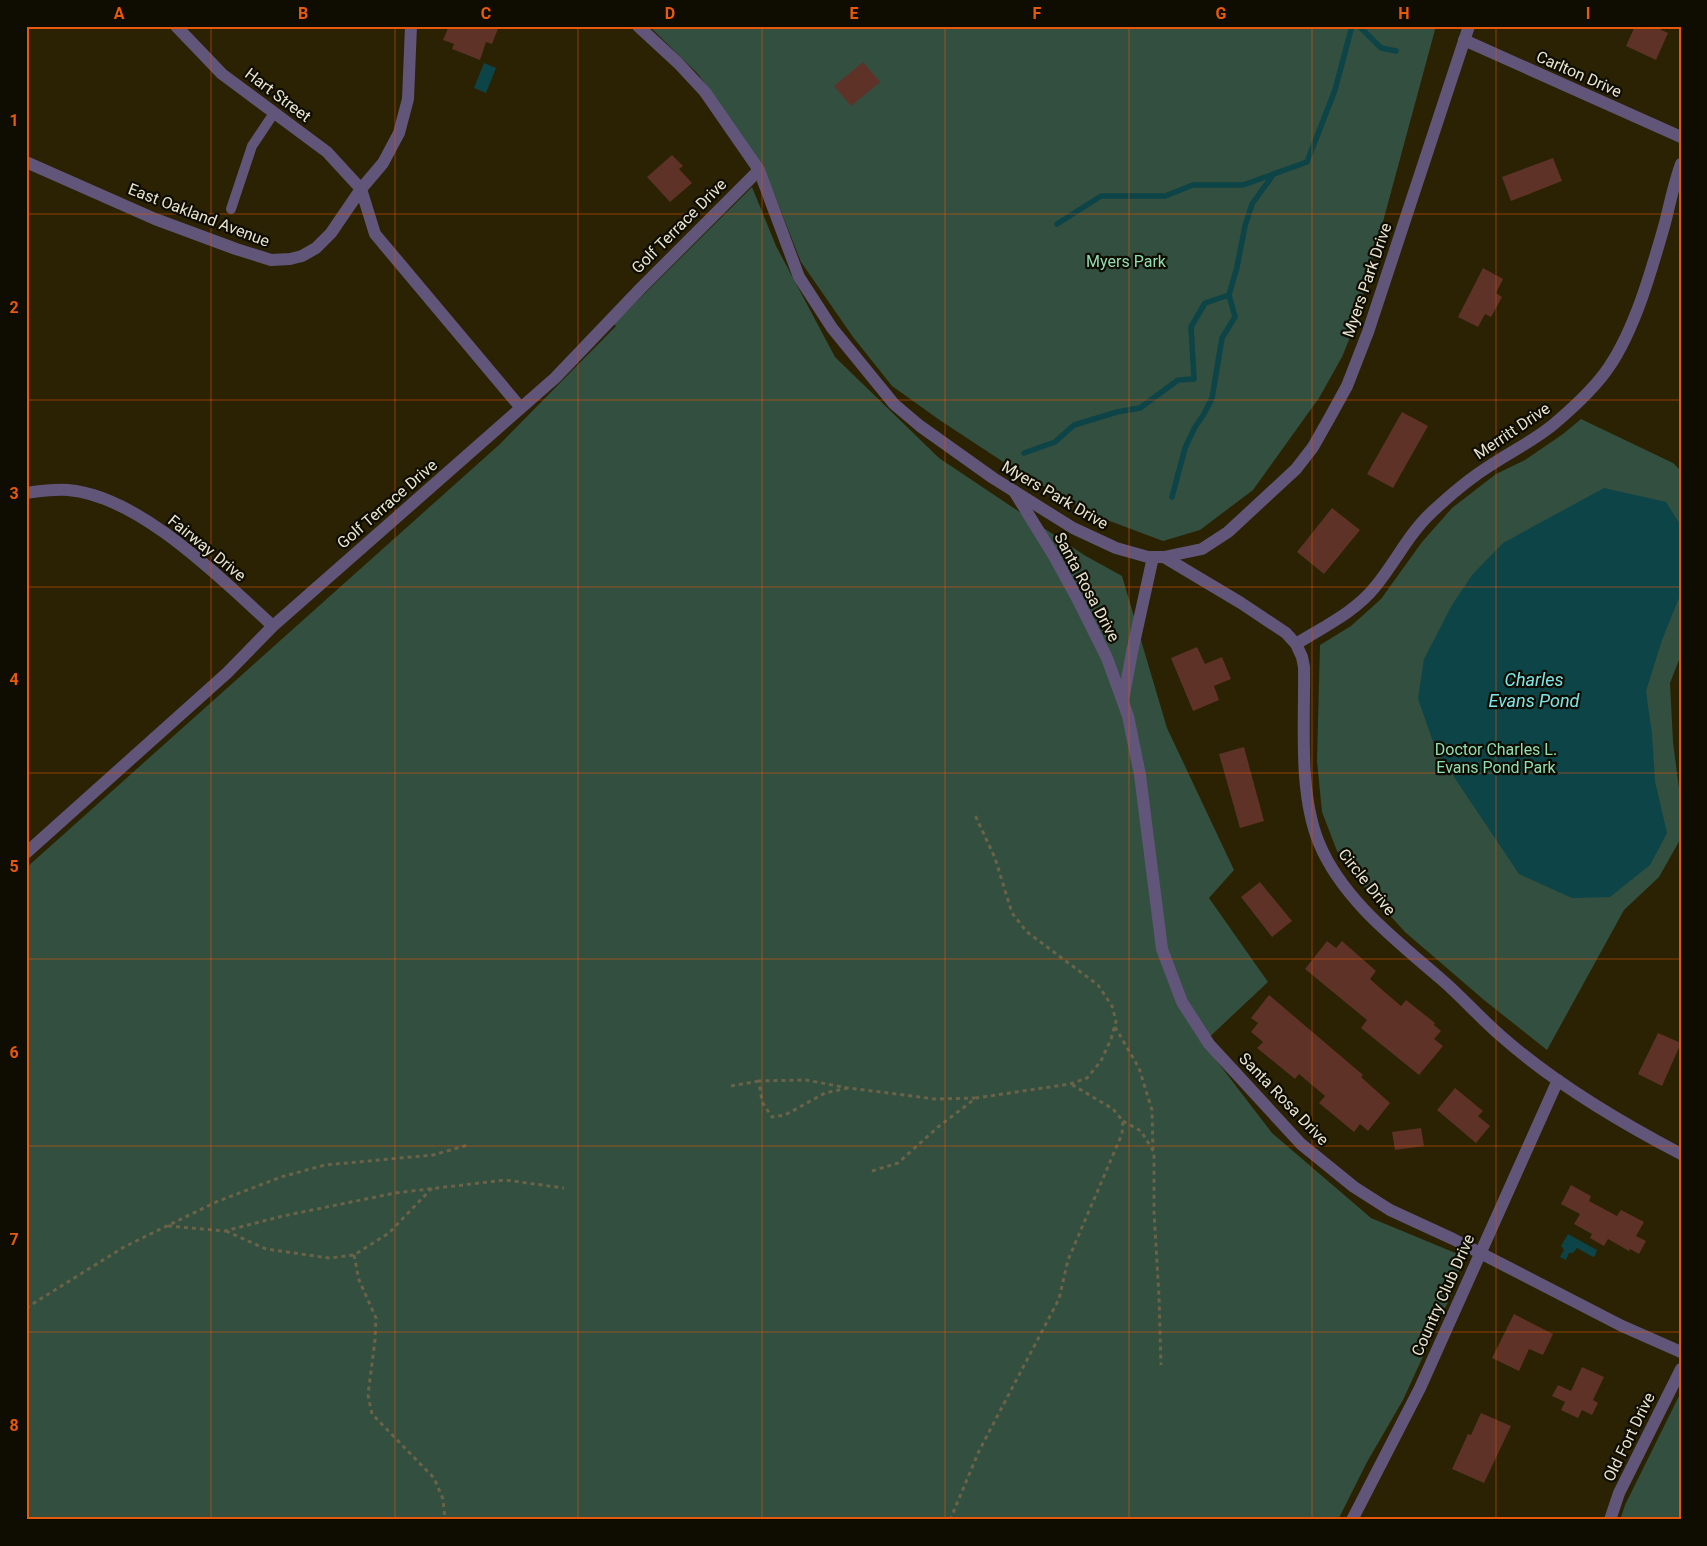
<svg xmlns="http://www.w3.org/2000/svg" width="1707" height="1546" viewBox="0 0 1707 1546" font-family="Roboto,sans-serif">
	<rect width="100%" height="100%" fill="#2a2202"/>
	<path fill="#334f3f" d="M 649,26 L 1436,26 L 1355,325 L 1342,357 L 1319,398 L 1253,490 L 1200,530 L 1163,541 L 1091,514 L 1017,471 L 941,421 L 892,386 L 853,337 L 801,262 L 771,186 L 743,137 L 698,74 Z
		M 752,187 L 776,246 L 835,357 L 939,458 L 1084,555 L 1122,576 L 1167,728 L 1234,870 L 1209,898 L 1268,982 L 1203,1043 L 1272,1133 L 1371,1218 L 1465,1257 L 1454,1282 L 1452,1293 L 1403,1400 L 1367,1462 L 1338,1520 L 26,1520 L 26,868 L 500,444 L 616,326 L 614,324 Z
		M 1581,419 L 1673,463 L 1681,471 L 1681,655 L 1670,683 L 1673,742 L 1681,804 L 1681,838 L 1659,877 L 1624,910 L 1547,1050 L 1484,1000 L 1405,932 L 1365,888 L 1337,851 L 1322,812 L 1317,761 L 1320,645 L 1351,626 L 1381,599 L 1422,542 L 1452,508 L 1496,474 L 1525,460 L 1563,434 Z
		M 1681,1392 L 1681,1520 L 1620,1520 L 1625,1505 Z"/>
	<path fill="#0d4447" d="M 484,63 L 496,68 L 486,93 L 474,88 Z
		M 1604,488 L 1666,502 L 1681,526 L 1681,593 L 1662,640 L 1646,691 L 1652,734 L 1655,781 L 1667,833 L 1650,865 L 1610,897 L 1572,898 L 1519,874 L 1436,750 L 1418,699 L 1424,659 L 1452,605 L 1472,575 L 1503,543 Z
		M 1568,1234 L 1597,1250 L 1595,1256 L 1593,1257 L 1577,1248 L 1573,1253 L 1569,1253 L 1566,1260 L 1560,1257 L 1564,1250 L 1561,1246 Z"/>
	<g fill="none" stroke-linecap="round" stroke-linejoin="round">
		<path stroke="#0d4447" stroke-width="5.5" d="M 1359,26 L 1381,48 L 1396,51
			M 1057,224 L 1101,196 L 1165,196 L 1193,185 L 1243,185 L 1307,162 L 1335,90 L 1352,26
			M 1024,453 L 1055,442 L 1074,425 L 1117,412 L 1140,408 L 1178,380 L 1194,379 L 1191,327 L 1205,303 L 1229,295
			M 1172,497 L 1185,448 L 1195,427 L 1204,414 L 1212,398 L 1222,338 L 1235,317 L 1229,295 L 1237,267 L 1245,226 L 1252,204 L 1273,175"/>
	</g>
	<path fill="#5f3228" d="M 449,26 L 499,26 L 492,44 L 486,42 L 480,60 L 452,49 L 454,44 L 443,40 Z
		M 1635,26 L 1653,26 L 1668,33 L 1656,60 L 1626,46 Z
		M 863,62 L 880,82 L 851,106 L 834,86 Z
		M 672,155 L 683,166 L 679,169 L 692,183 L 670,202 L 647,177 Z
		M 1553,158 L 1562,181 L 1511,201 L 1502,177 Z
		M 1483,268 L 1503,279 L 1496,293 L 1502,297 L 1491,317 L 1485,314 L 1478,327 L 1458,317 Z
		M 1402,412 L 1428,426 L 1393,488 L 1367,474 Z
		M 1332,508 L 1360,530 L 1324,574 L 1297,552 Z
		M 1197,647 L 1205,664 L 1222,657 L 1231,679 L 1214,686 L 1219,700 L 1193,711 L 1171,658 Z
		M 1244,747 L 1264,821 L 1240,828 L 1219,754 Z
		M 1260,882 L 1292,921 L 1272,937 L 1241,897 Z
		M 1327,941 L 1336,948 L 1342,941 L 1376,971 L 1370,979 L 1380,988 L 1401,1006 L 1406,1000 L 1435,1023 L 1434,1025 L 1441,1031 L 1434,1039 L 1443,1046 L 1419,1075 L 1361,1028 L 1367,1020 L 1305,969 Z
		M 1269,995 L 1363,1075 L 1361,1077 L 1390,1103 L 1368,1131 L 1360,1124 L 1354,1132 L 1319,1103 L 1325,1096 L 1299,1074 L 1295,1079 L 1257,1048 L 1263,1042 L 1251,1032 L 1258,1023 L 1251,1018 Z
		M 1658,1033 L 1681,1043 L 1662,1086 L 1638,1074 Z
		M 1455,1088 L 1483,1111 L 1478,1116 L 1490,1126 L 1476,1143 L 1437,1110 Z
		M 1421,1128 L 1424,1146 L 1395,1150 L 1392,1132 Z
		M 1571,1185 L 1591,1196 L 1589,1201 L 1617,1216 L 1621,1210 L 1644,1222 L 1636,1236 L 1646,1241 L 1639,1254 L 1630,1249 L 1629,1251 L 1608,1239 L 1604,1246 L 1590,1238 L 1592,1234 L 1574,1224 L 1580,1214 L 1561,1204 Z
		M 1514,1314 L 1553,1334 L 1543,1355 L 1529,1349 L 1519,1371 L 1492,1358 Z
		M 1582,1367 L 1604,1377 L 1593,1400 L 1598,1403 L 1592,1415 L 1582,1410 L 1578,1418 L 1561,1410 L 1565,1402 L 1552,1396 L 1558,1385 L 1571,1391 Z
		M 1481,1413 L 1511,1426 L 1484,1483 L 1452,1469 L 1468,1434 L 1471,1435 Z"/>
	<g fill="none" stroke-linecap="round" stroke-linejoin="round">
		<path stroke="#6a6348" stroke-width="3" stroke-dasharray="4 4" stroke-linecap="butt" d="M 1115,1027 L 1139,1068 L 1152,1110 L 1153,1149
			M 731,1086 L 759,1081
			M 848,1088 L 825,1093 L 785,1115 L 772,1117 L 762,1102 L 759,1081 L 806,1080 L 848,1088 L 935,1099 L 975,1098
			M 1123,1121 L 1141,1131 L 1154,1152 L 1154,1212 L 1159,1297 L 1161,1365
			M 872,1171 L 898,1163 L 938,1127 L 976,1098 L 1070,1084 L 1087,1078 L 1101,1061 L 1111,1039 L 1116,1021 L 1112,1006 L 1098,985 L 1027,932 L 1012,913 L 995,858 L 975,815
			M 168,1226 L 225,1231 L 283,1216 L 395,1193 L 505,1180 L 564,1188
			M 226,1231 L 266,1249 L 329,1258 L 354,1255 L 389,1233 L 432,1188
			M 354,1255 L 359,1280 L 376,1318 L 375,1340 L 368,1395 L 372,1414 L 434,1478 L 443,1499 L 445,1520
			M 26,1308 L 124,1247 L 216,1202 L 281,1177 L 325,1165 L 433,1155 L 468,1145
			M 950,1520 L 979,1451 L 1059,1299 L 1068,1260 L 1122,1134 L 1123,1121 L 1113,1109 L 1071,1084"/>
		<path stroke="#615579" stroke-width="10" d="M 231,209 L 252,146 L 274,113"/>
		<path stroke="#615579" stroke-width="12" d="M 176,26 L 222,74 L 327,152 L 361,189 L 375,234 L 521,408
			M 1464,40 L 1681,137
			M 26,162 L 155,219 L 236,249 L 271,260 L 290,259 L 302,256 L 316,248 L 331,233 L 361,189 L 383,163 L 399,133 L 408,99 L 411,26
			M 1014,491 L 1054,556 L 1077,598 L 1107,658 L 1128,716 L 1140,775 L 1162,949 L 1182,1002 L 1209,1044 L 1301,1144 L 1354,1187 L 1390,1210 L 1453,1239 L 1622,1326 L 1681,1352
			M 26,493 C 40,491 54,489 68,490 C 140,496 221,579 273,626
			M 1296,644 C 1323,627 1355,612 1375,587 C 1395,563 1409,533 1432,512 C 1450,495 1470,478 1491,465 C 1512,451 1535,440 1554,424 C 1574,407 1595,388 1609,367 C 1636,327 1652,268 1665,223 C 1670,203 1674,183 1681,164
			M 1123,701 L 1132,652 L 1153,557
			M 26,853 L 227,673 L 273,626 L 555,378 L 641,288 L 759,170
			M 1610,1520 L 1619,1493 L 1681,1369"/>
		<path stroke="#615579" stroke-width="12" d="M 638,26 L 678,63 L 705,92 L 759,170 L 799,277 L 832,328 L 894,404 L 920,426 L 993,478 L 1073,528 L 1116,548 L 1148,557 L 1164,557 L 1202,549 L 1228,532 L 1296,469 L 1313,447 L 1330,417 L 1347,386 L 1368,332 L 1469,26
			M 1164,557 L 1241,603 L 1286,633 L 1296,644 L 1302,657 L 1304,667 C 1305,722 1298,792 1319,843 C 1342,899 1396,940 1441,979 C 1462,997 1480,1018 1501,1036 C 1554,1083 1618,1121 1681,1154
			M 1352,1520 L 1420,1388 L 1558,1080"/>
	</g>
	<path fill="none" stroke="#e8590c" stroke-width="1" stroke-opacity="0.55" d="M 211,26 L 211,1520M 395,26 L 395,1520M 578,26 L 578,1520M 762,26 L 762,1520M 945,26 L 945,1520M 1129,26 L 1129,1520M 1312,26 L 1312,1520M 1496,26 L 1496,1520M 26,214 L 1681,214M 26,400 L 1681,400M 26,587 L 1681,587M 26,773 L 1681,773M 26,959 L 1681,959M 26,1146 L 1681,1146M 26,1332 L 1681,1332"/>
	<g text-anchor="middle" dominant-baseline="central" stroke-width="4.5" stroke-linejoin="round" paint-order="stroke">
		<g font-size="16" fill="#e8e4d2" stroke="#0f0c02">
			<text transform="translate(1579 74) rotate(24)">Carlton Drive</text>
			<text transform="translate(278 95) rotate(37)">Hart Street</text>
			<text transform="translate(199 215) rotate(21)">East Oakland Avenue</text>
			<text transform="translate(679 226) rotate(-45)">Golf Terrace Drive</text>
			<text transform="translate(1367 280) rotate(-71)">Myers Park Drive</text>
			<text transform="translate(1512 431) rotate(-34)">Merritt Drive</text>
			<text transform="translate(1055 495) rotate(30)">Myers Park Drive</text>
			<text transform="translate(387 504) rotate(-41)">Golf Terrace Drive</text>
			<text transform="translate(207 548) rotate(39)">Fairway Drive</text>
			<text transform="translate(1087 587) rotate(62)">Santa Rosa Drive</text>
			<text transform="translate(1367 882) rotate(51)">Circle Drive</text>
			<text transform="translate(1284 1099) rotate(46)">Santa Rosa Drive</text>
			<text transform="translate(1443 1295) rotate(-66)">Country Club Drive</text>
			<text transform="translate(1629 1437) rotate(-64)">Old Fort Drive</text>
		</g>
		<g font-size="16" fill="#91deb3" stroke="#0f0c02">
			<text x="1126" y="261">Myers Park</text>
			<text x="1496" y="749">Doctor Charles L.<tspan x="1496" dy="18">Evans Pond Park</tspan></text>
		</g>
		<g font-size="18" font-style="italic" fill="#7de6eb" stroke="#0f0c02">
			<text x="1534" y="679">Charles<tspan x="1534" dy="21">Evans Pond</tspan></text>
		</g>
	</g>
	<rect width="1707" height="1546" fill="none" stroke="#0f0c02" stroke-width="55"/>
	<rect x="28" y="28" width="1652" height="1490" fill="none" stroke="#e8590c" stroke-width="2"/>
	<g font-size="16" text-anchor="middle" font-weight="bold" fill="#e8590c">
		<text x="119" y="19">A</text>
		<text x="303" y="19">B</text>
		<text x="486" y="19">C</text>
		<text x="670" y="19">D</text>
		<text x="854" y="19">E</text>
		<text x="1037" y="19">F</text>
		<text x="1221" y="19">G</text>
		<text x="1404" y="19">H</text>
		<text x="1588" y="19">I</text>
		<text x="14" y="126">1</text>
		<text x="14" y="313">2</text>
		<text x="14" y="499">3</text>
		<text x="14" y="685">4</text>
		<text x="14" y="872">5</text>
		<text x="14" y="1058">6</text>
		<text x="14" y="1245">7</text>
		<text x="14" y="1431">8</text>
	</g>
</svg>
